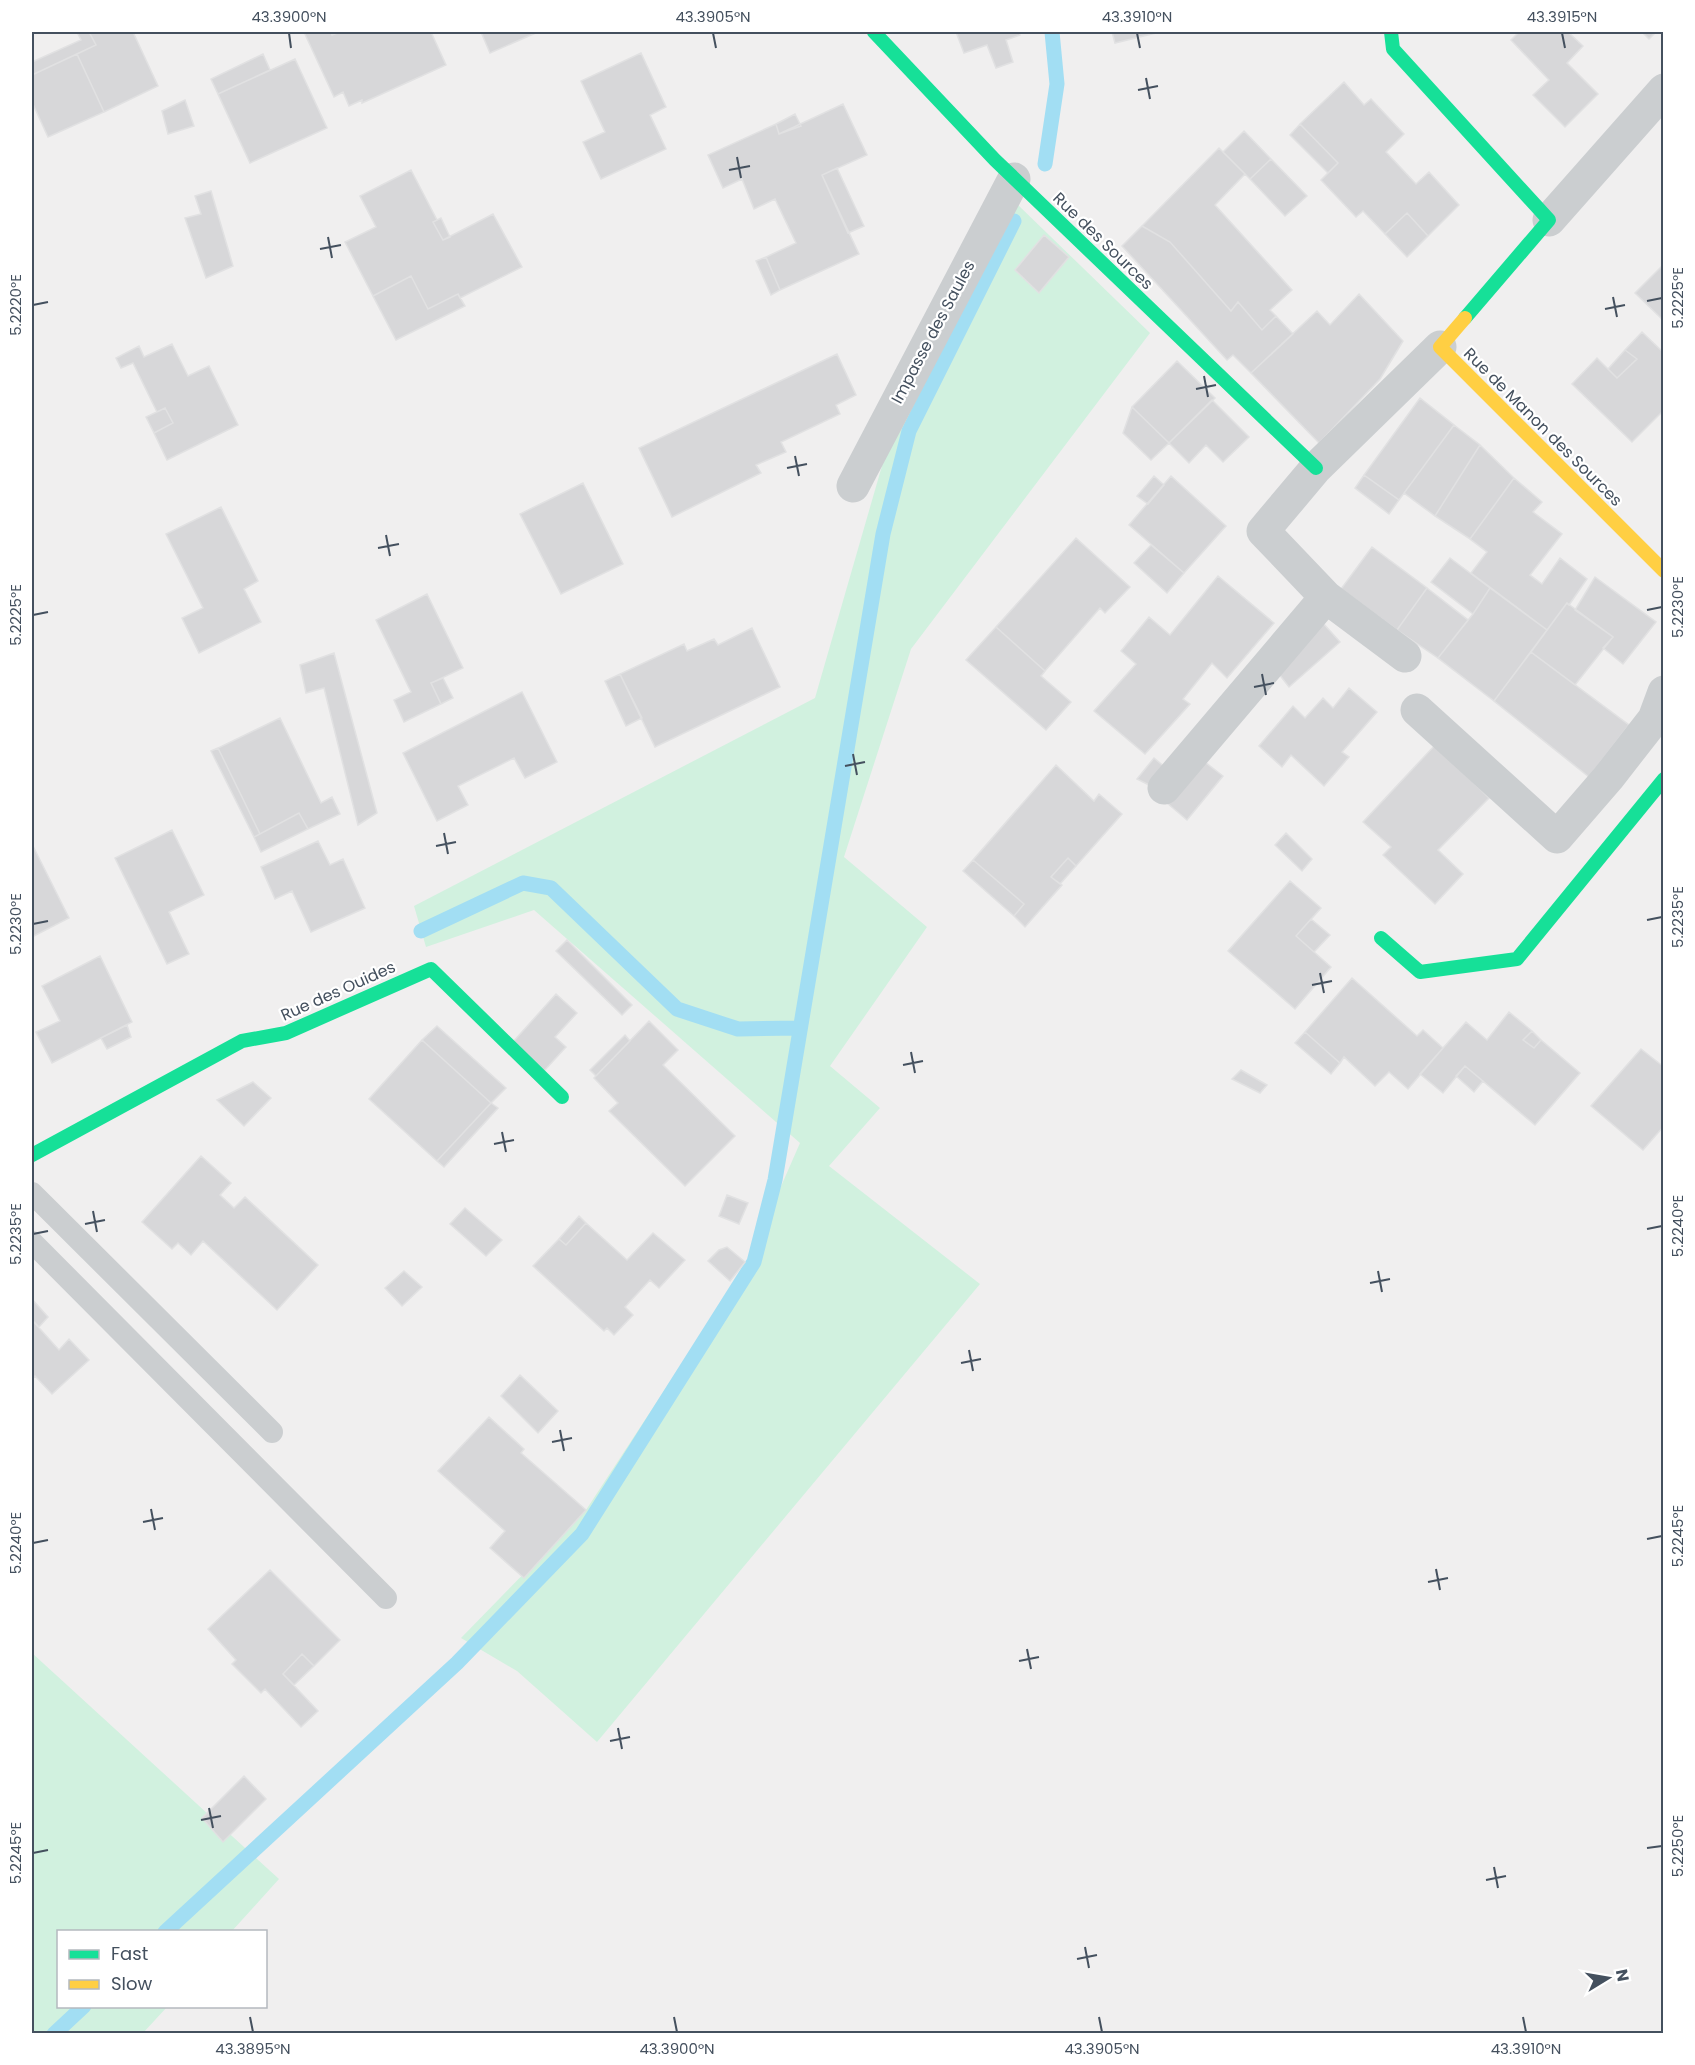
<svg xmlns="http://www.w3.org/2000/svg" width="1695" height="2065" viewBox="0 0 1695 2065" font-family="Poppins,sans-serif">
	<rect width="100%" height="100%" fill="#f0efef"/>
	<path fill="#d1f1df" d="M 1015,202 L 1150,333 L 911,649 L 844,857 L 927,927 L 830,1066 L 880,1108 L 829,1166 L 980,1284 L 597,1742 L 517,1671 L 461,1638 L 586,1510 L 747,1264 L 800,1143 L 534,910 L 426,947 L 414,906 L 815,698 L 888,445 Z
		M 32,1653 L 279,1879 L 232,1931 L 58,1932 L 58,2006 L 167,2007 L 143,2033 L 32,2033 Z"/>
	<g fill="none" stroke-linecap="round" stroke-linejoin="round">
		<path stroke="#a2def3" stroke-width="15" d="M 1045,164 L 1057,84 L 1052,32
			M 421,931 L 523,883 L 551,888 L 677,1009 L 738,1029 L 800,1028
			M 165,1932 L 457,1663 L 582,1534 L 754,1262 L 775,1180 L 883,534 L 909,431 L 1014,221
			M 54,2034 L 84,2006"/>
	</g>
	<path fill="#d7d7d9" stroke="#e1e1e2" stroke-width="1.5" d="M 77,32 L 89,32 L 96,45 L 32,75 L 32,62 L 81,40 Z
		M 89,32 L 133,32 L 158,86 L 104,112 L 77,54 L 96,45 Z
		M 304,32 L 331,32 L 332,35 L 340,32 L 431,32 L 446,65 L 362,103 L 362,100 L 349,106 L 343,92 L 334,97 Z
		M 481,32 L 538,32 L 490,53 Z
		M 956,32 L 1019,32 L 1020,35 L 1006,40 L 1013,62 L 996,68 L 987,45 L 964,53 Z
		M 1112,32 L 1160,32 L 1115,43 Z
		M 1519,32 L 1568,32 L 1583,46 L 1567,63 L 1598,94 L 1565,127 L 1533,95 L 1549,80 L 1511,40 Z
		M 1642,32 L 1656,32 L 1649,39 Z
		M 641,53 L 666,107 L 650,115 L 666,149 L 601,179 L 583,142 L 605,132 L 581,81 Z
		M 77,54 L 104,112 L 48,137 L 32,102 L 32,75 Z
		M 263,54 L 270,70 L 218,94 L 211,79 Z
		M 295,59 L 327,128 L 250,163 L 218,94 Z
		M 1344,82 L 1364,105 L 1371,99 L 1404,134 L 1386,152 L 1416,184 L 1429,172 L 1459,205 L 1428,236 L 1407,213 L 1385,234 L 1363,211 L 1356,217 L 1321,180 L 1338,163 L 1300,124 Z
		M 185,100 L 194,126 L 168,134 L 162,111 Z
		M 843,104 L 867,155 L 822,175 L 859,254 L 780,290 L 766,257 L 796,243 L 775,199 L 754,209 L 742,179 L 723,188 L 708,155 L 776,124 L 779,134 Z
		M 795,114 L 801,126 L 779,134 L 776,124 Z
		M 1300,124 L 1338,163 L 1328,173 L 1290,135 Z
		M 1244,131 L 1271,159 L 1250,179 L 1223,152 Z
		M 1219,148 L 1245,174 L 1215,205 L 1292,290 L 1270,310 L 1276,316 L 1262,330 L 1238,302 L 1231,311 L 1170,242 L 1142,226 Z
		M 1271,159 L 1307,196 L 1285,216 L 1250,179 Z
		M 837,168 L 864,226 L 848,233 L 822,175 Z
		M 411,170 L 437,220 L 433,222 L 443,240 L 493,214 L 522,267 L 460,298 L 458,294 L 428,309 L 411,276 L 373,296 L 345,242 L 376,227 L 360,196 Z
		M 211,191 L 233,266 L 206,278 L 185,218 L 201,214 L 195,196 Z
		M 1407,213 L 1428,236 L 1407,257 L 1385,234 Z
		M 441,218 L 450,237 L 443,240 L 433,222 Z
		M 1142,226 L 1170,242 L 1231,311 L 1238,302 L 1262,330 L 1276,316 L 1293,334 L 1251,373 L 1233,355 L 1227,360 L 1122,246 Z
		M 1044,235 L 1069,257 L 1039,293 L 1015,270 Z
		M 766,257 L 780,290 L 771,295 L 756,261 Z
		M 1664,264 L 1664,321 L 1635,293 Z
		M 411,276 L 428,309 L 458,294 L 465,306 L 396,340 L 373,296 Z
		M 1359,294 L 1403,341 L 1380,379 L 1319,443 L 1251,373 L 1317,311 L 1330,325 Z
		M 1642,332 L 1664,353 L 1664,410 L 1632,442 L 1572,384 L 1597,358 L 1617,378 L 1637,359 L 1625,350 Z
		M 172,344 L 188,376 L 209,366 L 238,425 L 167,460 L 154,433 L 173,423 L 165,408 L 157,412 L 133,363 L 121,368 L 116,358 L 139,346 L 144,357 Z
		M 1625,350 L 1637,359 L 1617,378 L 1608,369 Z
		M 837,354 L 856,395 L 836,405 L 840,414 L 781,442 L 786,452 L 756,465 L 761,473 L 672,517 L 639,448 Z
		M 1177,361 L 1215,398 L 1169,443 L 1132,407 Z
		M 1420,398 L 1454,425 L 1399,500 L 1364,475 Z
		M 1212,400 L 1249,437 L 1223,462 L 1206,445 L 1189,463 L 1169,443 Z
		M 1132,407 L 1169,443 L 1151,460 L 1123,433 Z
		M 165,408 L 173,423 L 154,433 L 146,417 Z
		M 1454,425 L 1480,445 L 1435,516 L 1404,493 Z
		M 1480,445 L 1514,478 L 1470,539 L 1435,516 Z
		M 1364,475 L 1399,500 L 1389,514 L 1355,488 Z
		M 1154,476 L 1164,485 L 1148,504 L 1137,496 Z
		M 1171,476 L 1226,526 L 1184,573 L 1129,525 Z
		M 1514,478 L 1542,502 L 1533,512 L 1562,534 L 1530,575 L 1542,584 L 1560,558 L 1587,579 L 1569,605 L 1567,603 L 1547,630 L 1471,573 L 1487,552 L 1470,539 Z
		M 583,483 L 623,564 L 561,594 L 520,514 Z
		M 221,507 L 258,581 L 244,589 L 261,622 L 199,653 L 182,618 L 203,608 L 166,534 Z
		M 1076,538 L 1130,587 L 1105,613 L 1100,608 L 1045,671 L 996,627 Z
		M 1151,545 L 1184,573 L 1167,593 L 1134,563 Z
		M 1372,547 L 1427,588 L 1397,630 L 1341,589 Z
		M 1450,558 L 1490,588 L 1473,614 L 1431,582 Z
		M 1218,576 L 1274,623 L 1227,678 L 1212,663 L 1183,699 L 1190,704 L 1145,754 L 1094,711 L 1136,664 L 1121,651 L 1149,617 L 1170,635 Z
		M 1595,577 L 1656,622 L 1623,664 L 1603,648 L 1613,637 L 1575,610 Z
		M 1427,588 L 1468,620 L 1438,658 L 1397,630 Z
		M 1490,588 L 1547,630 L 1494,701 L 1438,658 L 1473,614 Z
		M 427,594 L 463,668 L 431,683 L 441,704 L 404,722 L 394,700 L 411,692 L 376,620 Z
		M 1567,603 L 1613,637 L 1575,685 L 1531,652 Z
		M 1322,622 L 1340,642 L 1289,687 L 1275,669 Z
		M 996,627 L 1045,671 L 1041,676 L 1071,702 L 1046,730 L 966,660 Z
		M 752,628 L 780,687 L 655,747 L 620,674 L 684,644 L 687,651 L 714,639 L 718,645 Z
		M 1531,652 L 1629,725 L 1589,777 L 1494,701 Z
		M 334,653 L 377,813 L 358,825 L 324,688 L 306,693 L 300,665 Z
		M 620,674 L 642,718 L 626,726 L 605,681 Z
		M 443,678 L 453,698 L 441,704 L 431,683 Z
		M 1349,688 L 1377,712 L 1342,752 L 1349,757 L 1324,786 L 1291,755 L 1282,767 L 1259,746 L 1293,706 L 1305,718 L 1323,698 L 1333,708 Z
		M 522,692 L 557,762 L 525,778 L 514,758 L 458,786 L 468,805 L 437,821 L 403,753 Z
		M 280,718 L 321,803 L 332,797 L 340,814 L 308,829 L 299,813 L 260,834 L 218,748 Z
		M 1436,744 L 1489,798 L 1438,850 L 1463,874 L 1435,904 L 1383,855 L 1391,847 L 1363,822 Z
		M 218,748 L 260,834 L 254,837 L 211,751 Z
		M 1154,758 L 1166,768 L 1151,786 L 1137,779 Z
		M 1201,759 L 1223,776 L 1187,820 L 1167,803 Z
		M 1056,765 L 1094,801 L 1099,794 L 1122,814 L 1076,866 L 1068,858 L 1051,877 L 1062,885 L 1025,927 L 1014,916 L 1024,904 L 973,860 Z
		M 299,813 L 308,829 L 261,852 L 254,837 Z
		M 172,830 L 204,895 L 169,912 L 189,954 L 167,964 L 115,858 Z
		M 1286,833 L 1312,859 L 1302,871 L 1275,845 Z
		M 318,841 L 330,865 L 343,859 L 365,908 L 311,932 L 292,891 L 275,899 L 261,867 Z
		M 32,844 L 69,918 L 32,937 Z
		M 1068,858 L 1076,866 L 1060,884 L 1051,877 Z
		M 973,860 L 1024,904 L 1014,916 L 963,871 Z
		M 1290,881 L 1321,908 L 1296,936 L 1331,967 L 1295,1009 L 1228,951 Z
		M 1311,919 L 1330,935 L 1314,952 L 1296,936 Z
		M 567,940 L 632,1005 L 622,1015 L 556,951 Z
		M 100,956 L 132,1022 L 52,1063 L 36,1032 L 60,1021 L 42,986 Z
		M 1352,978 L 1417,1036 L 1423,1030 L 1443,1048 L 1408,1089 L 1389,1072 L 1375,1086 L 1344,1057 L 1340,1063 L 1305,1032 Z
		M 556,994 L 577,1013 L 555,1037 L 566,1047 L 544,1071 L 513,1042 Z
		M 1509,1012 L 1532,1031 L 1523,1040 L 1534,1048 L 1541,1040 L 1580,1073 L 1535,1125 L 1465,1066 L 1443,1093 L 1420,1074 L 1466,1022 L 1487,1040 Z
		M 649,1021 L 678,1050 L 663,1065 L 735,1136 L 685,1186 L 609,1111 L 618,1103 L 594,1078 Z
		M 127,1025 L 131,1037 L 107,1049 L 101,1038 Z
		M 437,1026 L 506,1088 L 491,1103 L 422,1040 Z
		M 1532,1031 L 1541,1040 L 1534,1048 L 1523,1040 Z
		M 1305,1032 L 1340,1063 L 1331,1074 L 1295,1043 Z
		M 625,1035 L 630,1041 L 596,1076 L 590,1070 Z
		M 422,1040 L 491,1103 L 437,1161 L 369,1099 Z
		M 1641,1049 L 1664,1067 L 1664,1126 L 1643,1150 L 1591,1106 Z
		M 1465,1066 L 1483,1081 L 1474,1092 L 1456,1076 Z
		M 1241,1070 L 1267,1085 L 1260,1093 L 1232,1079 Z
		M 253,1082 L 271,1098 L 244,1126 L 217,1100 Z
		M 491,1103 L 498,1108 L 444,1167 L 437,1161 Z
		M 201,1156 L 231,1183 L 220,1195 L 234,1208 L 245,1197 L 318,1265 L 277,1310 L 203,1241 L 191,1255 L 178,1243 L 172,1249 L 142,1222 Z
		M 727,1195 L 748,1203 L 739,1224 L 719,1216 Z
		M 465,1208 L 502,1240 L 486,1256 L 450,1224 Z
		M 579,1216 L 586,1223 L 566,1245 L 559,1239 Z
		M 586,1223 L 627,1260 L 653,1233 L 685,1260 L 659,1288 L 650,1280 L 625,1307 L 633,1315 L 614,1335 L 607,1328 L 604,1331 L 533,1266 L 559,1239 L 566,1245 Z
		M 727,1247 L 745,1262 L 730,1281 L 708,1261 L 719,1250 Z
		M 404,1271 L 422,1287 L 402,1306 L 385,1288 Z
		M 32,1299 L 48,1317 L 39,1327 L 32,1320 Z
		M 32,1320 L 59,1350 L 69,1339 L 89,1360 L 52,1394 L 35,1376 L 32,1379 Z
		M 520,1375 L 558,1411 L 538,1433 L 501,1396 Z
		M 489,1417 L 524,1449 L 521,1453 L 586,1510 L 524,1578 L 490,1548 L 505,1531 L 438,1471 Z
		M 270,1570 L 340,1640 L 314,1666 L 302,1654 L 283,1674 L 318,1711 L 301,1727 L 265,1689 L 261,1693 L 232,1664 L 236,1660 L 208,1629 Z
		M 302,1654 L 314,1666 L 294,1685 L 283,1674 Z
		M 244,1776 L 266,1799 L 223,1842 L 202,1818 Z"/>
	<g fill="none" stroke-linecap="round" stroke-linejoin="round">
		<path stroke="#cbced0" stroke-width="22" d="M 32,1193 L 272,1432
			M 32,1242 L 386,1598"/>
		<path stroke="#cbced0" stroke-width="33" d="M 1549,220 L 1664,90
			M 853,486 L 1014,179
			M 1326,597 L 1405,656
			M 1417,710 L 1557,837 L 1608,778 L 1654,719 L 1664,692
			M 1164,788 L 1326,597 L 1263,531 L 1316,468 L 1440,347"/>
		<path stroke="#16e098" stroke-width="14" d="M 874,32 L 995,160 L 1316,468
			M 1391,32 L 1393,49 L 1549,220 L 1465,318
			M 1381,938 L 1420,972 L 1517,959 L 1664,779
			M 32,1155 L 242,1041 L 286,1033 L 431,969 L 562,1097"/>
		<path stroke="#ffcf43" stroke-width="14" d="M 1465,318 L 1440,347 L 1664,571"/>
	</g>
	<path fill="none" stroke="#44505e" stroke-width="2" d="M 289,33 L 291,48M 713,33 L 716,48M 1137,33 L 1140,48M 1562,33 L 1565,48M 1146,78 L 1150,99M 1138,90 L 1158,86M 737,157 L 741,178M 729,170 L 750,166M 328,237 L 332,258M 320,249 L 341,245M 1613,297 L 1617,317M 1647,301 L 1662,298M 33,305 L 48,302M 1605,309 L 1625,305M 1204,376 L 1208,397M 1196,389 L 1216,385M 795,456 L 799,476M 787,468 L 807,464M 386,535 L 390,556M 378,548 L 399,544M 1647,610 L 1662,607M 33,615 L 48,612M 1262,674 L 1266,695M 1254,687 L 1274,683M 853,754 L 857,775M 845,766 L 865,762M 444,833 L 448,854M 436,846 L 456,842M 1647,920 L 1662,917M 33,924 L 48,921M 1320,973 L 1324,993M 1312,985 L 1332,981M 911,1052 L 915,1073M 903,1065 L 923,1061M 502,1132 L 506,1152M 494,1144 L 514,1140M 93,1211 L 97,1232M 85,1224 L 105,1220M 1647,1229 L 1662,1226M 33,1234 L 48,1231M 1378,1271 L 1382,1292M 1370,1283 L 1390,1279M 969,1350 L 973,1371M 961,1363 L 981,1359M 560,1430 L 564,1451M 552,1442 L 572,1438M 151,1509 L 155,1530M 143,1522 L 163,1518M 1647,1539 L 1662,1536M 33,1543 L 48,1540M 1436,1569 L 1440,1590M 1428,1582 L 1448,1578M 1027,1649 L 1031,1669M 1019,1661 L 1039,1657M 618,1728 L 622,1749M 610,1741 L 630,1737M 209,1808 L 213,1828M 201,1820 L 221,1816M 1647,1848 L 1662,1846M 33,1853 L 48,1850M 1494,1867 L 1498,1888M 1486,1880 L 1506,1876M 1085,1947 L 1089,1968M 1077,1959 L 1097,1955M 250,2017 L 253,2032M 674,2017 L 677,2032M 1099,2017 L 1102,2032M 1523,2017 L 1526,2032"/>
	<g text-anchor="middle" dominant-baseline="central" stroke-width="4.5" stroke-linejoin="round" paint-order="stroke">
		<g font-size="16" fill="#44505e" stroke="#fff">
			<text transform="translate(1103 241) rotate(44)">Rue des Sources</text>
			<text transform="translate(933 332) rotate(-62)">Impasse des Saules</text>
			<text transform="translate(1543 427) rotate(45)">Rue de Manon des Sources</text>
			<text transform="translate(338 991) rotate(-24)">Rue des Ouides</text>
		</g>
	</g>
	<rect width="1695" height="2065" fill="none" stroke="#ffffff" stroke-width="66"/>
	<rect x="57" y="1930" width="210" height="78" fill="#ffffff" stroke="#b4b9bf" stroke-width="1.5"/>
	<rect x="69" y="1950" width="30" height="9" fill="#16e098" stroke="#b4b9bf" stroke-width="1.5"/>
	<text x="111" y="1960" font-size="18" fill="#44505e">Fast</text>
	<rect x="69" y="1980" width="30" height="9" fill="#ffcf43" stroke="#b4b9bf" stroke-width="1.5"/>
	<text x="111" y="1990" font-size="18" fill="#44505e">Slow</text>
	<g transform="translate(1608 1978) rotate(79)" stroke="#ffffff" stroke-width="4.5" paint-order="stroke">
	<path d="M0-4.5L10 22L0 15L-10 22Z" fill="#44505e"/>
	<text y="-9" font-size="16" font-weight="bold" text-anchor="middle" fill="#44505e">N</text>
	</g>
	<rect x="33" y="33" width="1629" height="1999" fill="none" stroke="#44505e" stroke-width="2"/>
	<g font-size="15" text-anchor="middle" fill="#44505e">
		<text x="289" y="22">43.3900°N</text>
		<text x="713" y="22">43.3905°N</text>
		<text x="1137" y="22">43.3910°N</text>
		<text x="1562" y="22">43.3915°N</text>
		<text transform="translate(1678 298) rotate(-90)" y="5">5.2225°E</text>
		<text transform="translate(16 305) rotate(-90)" y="5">5.2220°E</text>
		<text transform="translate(1678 607) rotate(-90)" y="5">5.2230°E</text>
		<text transform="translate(16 615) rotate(-90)" y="5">5.2225°E</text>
		<text transform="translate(1678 917) rotate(-90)" y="5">5.2235°E</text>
		<text transform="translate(16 924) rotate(-90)" y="5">5.2230°E</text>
		<text transform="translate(1678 1226) rotate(-90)" y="5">5.2240°E</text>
		<text transform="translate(16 1234) rotate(-90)" y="5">5.2235°E</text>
		<text transform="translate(1678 1536) rotate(-90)" y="5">5.2245°E</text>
		<text transform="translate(16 1543) rotate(-90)" y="5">5.2240°E</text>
		<text transform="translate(1678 1846) rotate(-90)" y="5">5.2250°E</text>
		<text transform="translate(16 1853) rotate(-90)" y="5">5.2245°E</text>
		<text x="253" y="2054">43.3895°N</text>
		<text x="677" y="2054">43.3900°N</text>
		<text x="1102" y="2054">43.3905°N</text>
		<text x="1526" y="2054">43.3910°N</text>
	</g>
</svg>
